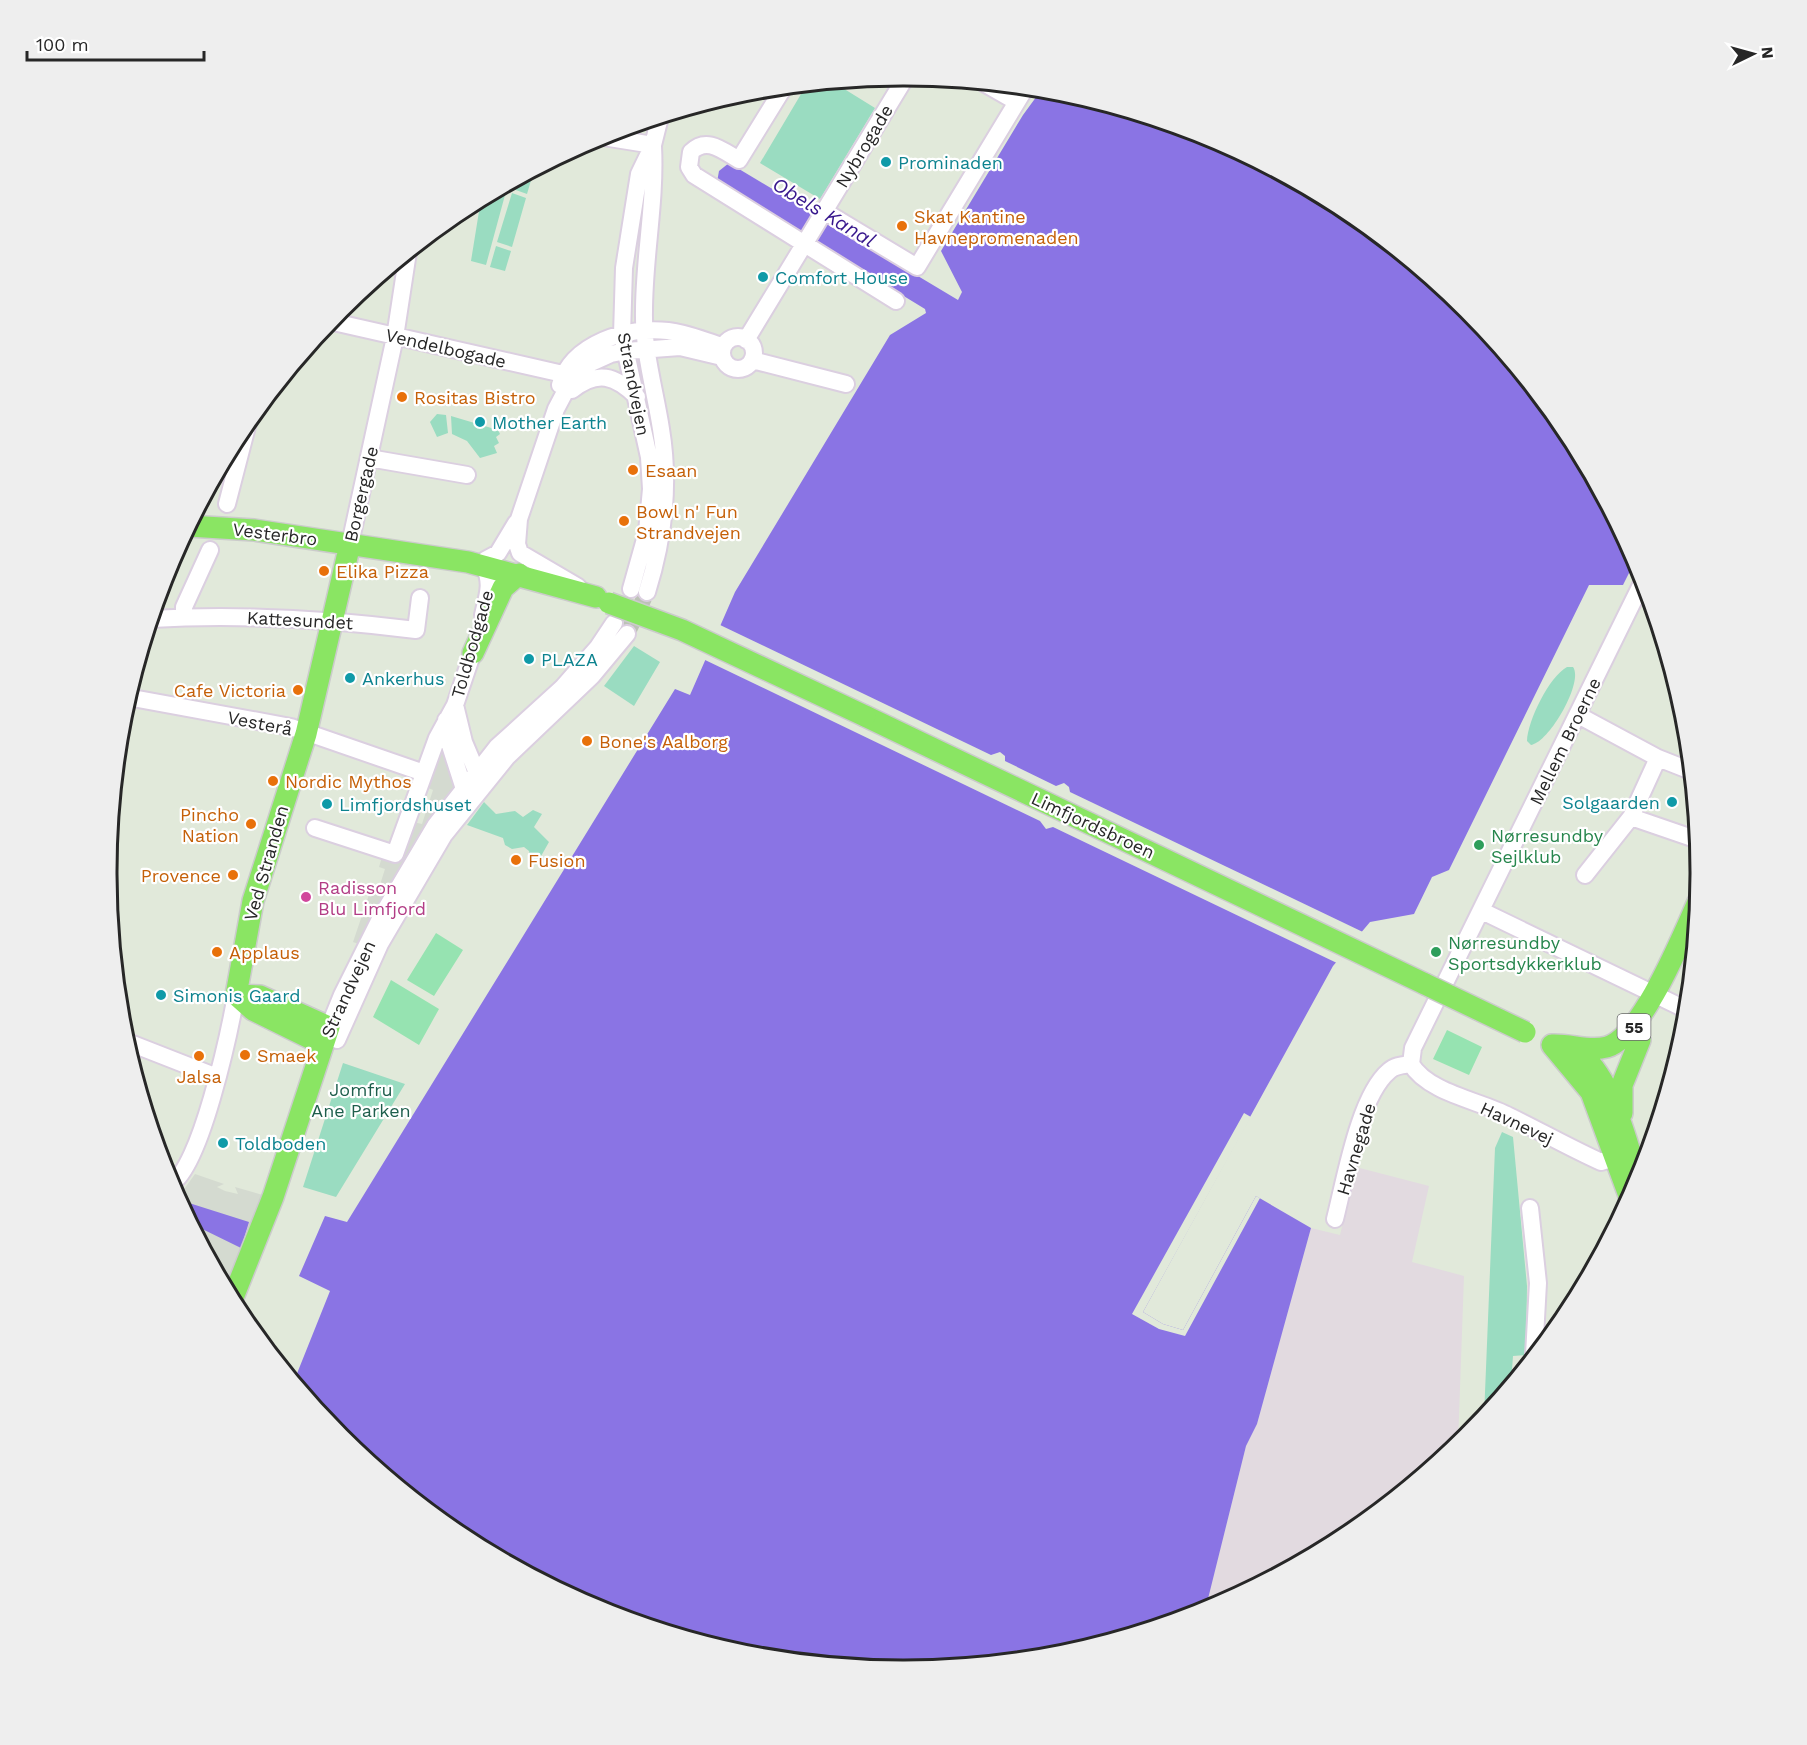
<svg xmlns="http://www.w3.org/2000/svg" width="1807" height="1745" viewBox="0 0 1807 1745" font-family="'Work Sans',sans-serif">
	<rect width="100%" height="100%" fill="#e1e9da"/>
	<path fill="#e2dae0" d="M 1356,1167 L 1429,1186 L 1412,1262 L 1464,1276 L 1458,1444 L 1346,1536 L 1205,1611 L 1246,1446 L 1257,1424 L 1311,1228 L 1340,1235 Z"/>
	<path fill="#9adcc1" d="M 833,82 L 875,108 L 820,199 L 760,163 L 807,84 Z
		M 534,170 L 527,194 L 513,189 L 515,180 Z
		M 493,192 L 505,195 L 486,265 L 471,261 L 481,199 Z
		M 512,193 L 526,198 L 512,247 L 497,242 Z
		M 496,246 L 511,251 L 505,271 L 490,267 Z
		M 437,414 L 446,415 L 448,433 L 437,437 L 430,422 Z
		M 451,416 L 498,430 L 500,434 L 496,437 L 499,443 L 494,446 L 497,453 L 480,458 L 467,441 L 452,434 Z
		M 634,646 L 660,662 L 634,706 L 604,686 Z
		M 1567,667 L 1573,667 C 1584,682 1549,743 1531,745 L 1527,741 C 1528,720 1549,677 1567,667 Z
		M 484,802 L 496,814 L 515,811 L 523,817 L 533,810 L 542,814 L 534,827 L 549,842 L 536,865 L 531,862 L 529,851 L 524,847 L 512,849 L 505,845 L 503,838 L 467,825 Z
		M 343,1063 L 405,1084 L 336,1197 L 303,1187 Z
		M 1502,1132 L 1513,1137 L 1527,1286 L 1526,1355 L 1513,1356 L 1511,1383 L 1484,1417 L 1495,1148 Z"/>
	<path fill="#96e3b1" d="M 436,933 L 463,950 L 434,996 L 407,980 Z
		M 391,980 L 439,1009 L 419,1045 L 373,1017 Z
		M 1447,1030 L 1482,1047 L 1469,1075 L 1433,1059 Z"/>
	<path fill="#d4dad0" d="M 443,738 L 456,786 L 359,944 L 353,942 L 372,886 L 379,888 L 385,869 L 379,867 L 382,857 L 413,822 L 422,824 L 433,790 L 426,787 Z
		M 195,1174 L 224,1184 L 217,1187 L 225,1191 L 238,1194 L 235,1187 L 266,1196 L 227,1291 L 175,1193 L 185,1188 Z"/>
	<path fill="#8a74e4" d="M 1042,89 L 1059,90 L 1209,136 L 1347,210 L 1468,309 L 1567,430 L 1636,559 L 1623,585 L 1589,585 L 1449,870 L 1432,877 L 1414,914 L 1370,922 L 1333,966 L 1143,1312 L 1163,1324 L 1183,1330 L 1256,1196 L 1311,1228 L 1257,1424 L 1246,1446 L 1205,1611 L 1059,1655 L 903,1670 L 748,1655 L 598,1609 L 460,1535 L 339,1436 L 294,1381 L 330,1291 L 299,1276 L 325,1216 L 347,1222 L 675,689 L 690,695 L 735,592 L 890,335 L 926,313 L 925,309 L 717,182 L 719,171 L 729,163 L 958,300 L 962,292 L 941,251 L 1023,115 Z
		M 189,1203 L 249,1222 L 241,1248 L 192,1224 L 186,1213 Z"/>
	<path fill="#e1e9da" d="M 718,624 L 991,755 L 1000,752 L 1005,756 L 1005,761 L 1056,786 L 1064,783 L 1069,787 L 1070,792 L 1365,933 L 1339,964 L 1053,827 L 1046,829 L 1040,821 L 703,659 Z
		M 1244,1113 L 1251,1117 L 1143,1312 L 1163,1324 L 1183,1330 L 1256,1196 L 1260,1198 L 1185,1336 L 1159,1329 L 1132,1314 Z"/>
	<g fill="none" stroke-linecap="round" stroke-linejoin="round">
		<path stroke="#bcc2b6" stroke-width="16" stroke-dasharray="16 8" stroke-linecap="butt" d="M 627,634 L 647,592"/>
		<g stroke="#dbcfe0" stroke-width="20">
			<path id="minor" d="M 984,83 L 1017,102
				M 784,87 L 739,160 C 723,151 707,136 691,152 L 689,167 L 694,175 L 896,301
				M 597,136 L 653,145
				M 824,211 L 917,267 L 1026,87
				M 329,321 L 563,374
				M722 353a16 16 0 1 1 32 0a16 16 0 1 1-32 0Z
				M 746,340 L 907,75
				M 752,360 L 846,384
				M 560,385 C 572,343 628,326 668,331 C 687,333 705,341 722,346
				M 572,390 C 597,370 615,375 637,397
				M 369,458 L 467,475
				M 227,504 L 249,419
				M 350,544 L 395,337 L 408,252
				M 485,560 L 498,553 L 516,523
				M 578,587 L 520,553 L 517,544 L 519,519 L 556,409 L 574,375 L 591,363 L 611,354 L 626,351 L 680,347 L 722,357
				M 631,589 L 647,532 L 651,489 L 649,457 L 622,335 L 624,268 L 639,174 L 653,145 L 660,117
				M 647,592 C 664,538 670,484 661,429 C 655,390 643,351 644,311 C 644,256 656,201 653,146
				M 483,615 C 487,597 493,583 484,567
				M 184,616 L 184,607 L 210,550
				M 151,619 C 240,614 328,619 416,630 L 420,598
				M 127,697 L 291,727 L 424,773
				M 455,705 L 464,742 L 480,780
				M 1578,715 L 1658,758 L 1691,771
				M 446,720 L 446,733 L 464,789
				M 1658,758 L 1631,817 L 1698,840
				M 315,828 L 395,854 L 437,738 L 455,705 L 476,643
				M 1585,875 L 1631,817
				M 1482,911 L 1687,1010
				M 329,1027 L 342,995 L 381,917 L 435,826 L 497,747 L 562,688 L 598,647 L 614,623
				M 337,1040 L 380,944 L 444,835 L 507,757 L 592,676 L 627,634
				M 125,1041 L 217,1077
				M 1411,1064 L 1413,1048 L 1644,579
				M 1411,1064 C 1428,1093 1481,1101 1509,1116 C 1540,1131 1570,1148 1601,1162 L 1627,1154
				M 170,1184 C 200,1172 230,1029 236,995
				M 1530,1208 L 1538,1283 L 1534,1355
				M 1335,1219 C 1345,1180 1359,1096 1389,1071 C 1395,1065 1404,1065 1411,1064"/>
		</g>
		<g stroke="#cbcbcb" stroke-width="24">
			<path id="major" d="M 189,526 L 254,530 L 468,562 L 596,597
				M 473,653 L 503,588 L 519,574
				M 865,716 L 1425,984
				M 236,995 L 253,901 L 306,734 L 350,544
				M 236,995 L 253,1010 L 322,1044
				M 236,995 L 260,996 L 329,1027
				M 1552,1045 C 1571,1044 1589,1052 1607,1047 C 1642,1037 1683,935 1698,902
				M 1552,1045 L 1591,1092 L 1630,1198
				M 1575,1048 C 1614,1080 1623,1134 1639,1180
				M 1622,1113 L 1622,1085 L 1640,1040
				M 232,1300 L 273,1197 L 329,1027"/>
		</g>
		<use href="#minor" stroke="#fff" stroke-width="16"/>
		<use href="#major" stroke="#8ae563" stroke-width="21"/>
		<g stroke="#cbcbcb" stroke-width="24" stroke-linecap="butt">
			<path id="major-bridge" d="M 609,603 L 682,630 L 865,716
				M 1425,984 L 1525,1032"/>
		</g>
		<use href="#major-bridge" stroke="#8ae563" stroke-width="21"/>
	</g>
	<g fill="#0f9aa8" stroke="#fff" stroke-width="2">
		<circle cx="886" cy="162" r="6"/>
		<circle cx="763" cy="277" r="6"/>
		<circle cx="480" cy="422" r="6"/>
		<circle cx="529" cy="659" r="6"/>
		<circle cx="350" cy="678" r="6"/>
		<circle cx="1672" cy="802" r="6"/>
		<circle cx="327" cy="804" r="6"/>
		<circle cx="161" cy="995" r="6"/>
		<circle cx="223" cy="1143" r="6"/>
	</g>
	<g fill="#e8710a" stroke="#fff" stroke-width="2">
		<circle cx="902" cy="226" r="6"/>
		<circle cx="402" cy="397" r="6"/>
		<circle cx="633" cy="470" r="6"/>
		<circle cx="624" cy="521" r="6"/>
		<circle cx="324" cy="571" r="6"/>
		<circle cx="298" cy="690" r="6"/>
		<circle cx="587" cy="741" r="6"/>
		<circle cx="273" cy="781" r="6"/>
		<circle cx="251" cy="824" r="6"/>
		<circle cx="516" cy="860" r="6"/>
		<circle cx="233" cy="875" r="6"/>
		<circle cx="217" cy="952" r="6"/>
		<circle cx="245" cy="1055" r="6"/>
		<circle cx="199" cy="1056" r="6"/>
	</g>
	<g fill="#2e9e5b" stroke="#fff" stroke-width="2">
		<circle cx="1479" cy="845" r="6"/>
		<circle cx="1436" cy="952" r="6"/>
	</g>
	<circle fill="#d1479c" stroke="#fff" stroke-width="2" cx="306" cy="897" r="6"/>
	<g text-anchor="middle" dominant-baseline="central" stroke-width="4.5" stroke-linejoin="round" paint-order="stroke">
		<rect fill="#fff" stroke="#686868" stroke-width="1.5" x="1617.5" y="1014" width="33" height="26" rx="4.5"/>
		<g font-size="16" font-weight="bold" fill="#272727">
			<text x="1634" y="1027">55</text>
		</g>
		<g font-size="18" fill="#272727" stroke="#fff">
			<text transform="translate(864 146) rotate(-59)">Nybrogade</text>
			<text transform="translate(446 348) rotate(13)">Vendelbogade</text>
			<text transform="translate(634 384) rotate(79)">Strandvejen</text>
			<text transform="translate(361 494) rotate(-77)">Borgergade</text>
			<text transform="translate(275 534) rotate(7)">Vesterbro</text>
			<text transform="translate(300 620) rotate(3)">Kattesundet</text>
			<text transform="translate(472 644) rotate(-74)">Toldbodgade</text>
			<text transform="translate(260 723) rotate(11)">Vesterå</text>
			<text transform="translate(1565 741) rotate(-64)">Mellem Broerne</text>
			<text transform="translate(1093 825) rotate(25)">Limfjordsbroen</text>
			<text transform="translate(266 863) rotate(-74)">Ved Stranden</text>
			<text transform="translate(348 989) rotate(-65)">Strandvejen</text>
			<text transform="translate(1517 1123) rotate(25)">Havnevej</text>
			<text transform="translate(1356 1149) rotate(-73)">Havnegade</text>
		</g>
		<g font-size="18" fill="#0d838f" stroke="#fff" text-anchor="start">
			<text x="898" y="162">Prominaden</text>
			<text x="775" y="277">Comfort House</text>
			<text x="492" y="422">Mother Earth</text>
			<text x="541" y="659">PLAZA</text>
			<text x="362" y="678">Ankerhus</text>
			<text x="1660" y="802" text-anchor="end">Solgaarden</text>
			<text x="339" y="804">Limfjordshuset</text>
			<text x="173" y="995">Simonis Gaard</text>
			<text x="235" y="1143">Toldboden</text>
		</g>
		<g font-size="18" fill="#c56008" stroke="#fff" text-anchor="start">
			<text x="914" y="216">Skat Kantine<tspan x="914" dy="21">Havnepromenaden</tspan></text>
			<text x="414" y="397">Rositas Bistro</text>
			<text x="645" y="470">Esaan</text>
			<text x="636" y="511">Bowl n' Fun<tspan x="636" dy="21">Strandvejen</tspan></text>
			<text x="336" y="571">Elika Pizza</text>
			<text x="286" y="690" text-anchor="end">Cafe Victoria</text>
			<text x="599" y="741">Bone's Aalborg</text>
			<text x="285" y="781">Nordic Mythos</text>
			<text x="239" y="814" text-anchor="end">Pincho<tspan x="239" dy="21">Nation</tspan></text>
			<text x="528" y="860">Fusion</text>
			<text x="221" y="875" text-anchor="end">Provence</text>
			<text x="229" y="952">Applaus</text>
			<text x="257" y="1055">Smaek</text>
			<text x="199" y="1076" text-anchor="middle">Jalsa</text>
		</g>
		<g font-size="18" fill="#27864d" stroke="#fff" text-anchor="start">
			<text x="1491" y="835">Nørresundby<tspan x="1491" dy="21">Sejlklub</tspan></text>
			<text x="1448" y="942">Nørresundby<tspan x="1448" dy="21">Sportsdykkerklub</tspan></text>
		</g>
		<g font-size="18" fill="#b23c85" stroke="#fff" text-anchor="start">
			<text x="318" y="887">Radisson<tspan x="318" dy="21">Blu Limfjord</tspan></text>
		</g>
		<g font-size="18" fill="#1e5e4c" stroke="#fff">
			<text x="361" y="1089">Jomfru<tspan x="361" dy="21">Ane Parken</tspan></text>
		</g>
		<g font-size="20" font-style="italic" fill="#37178c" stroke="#fff">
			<text transform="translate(824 212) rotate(31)">Obels Kanal</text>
		</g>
	</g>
	<path d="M0 0H1807V1745H0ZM903 86H904A786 786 0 0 1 1690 872V874A786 786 0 0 1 904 1660H903A786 786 0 0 1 117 874V872A786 786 0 0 1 903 86Z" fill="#eee" fill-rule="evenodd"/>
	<path fill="none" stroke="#272727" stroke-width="3" d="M903 86H904A786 786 0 0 1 1690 872V874A786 786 0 0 1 904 1660H903A786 786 0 0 1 117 874V872A786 786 0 0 1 903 86Z"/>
	<g transform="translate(1753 54) rotate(85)" stroke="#ffffff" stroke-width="4.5" paint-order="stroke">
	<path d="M0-4.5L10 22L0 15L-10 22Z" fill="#272727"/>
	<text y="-9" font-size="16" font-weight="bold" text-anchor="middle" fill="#272727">N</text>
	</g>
	<path d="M27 51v9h177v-9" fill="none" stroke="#272727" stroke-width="3"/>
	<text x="36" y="51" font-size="18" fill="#272727" stroke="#ffffff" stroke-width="4.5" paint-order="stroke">100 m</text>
</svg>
